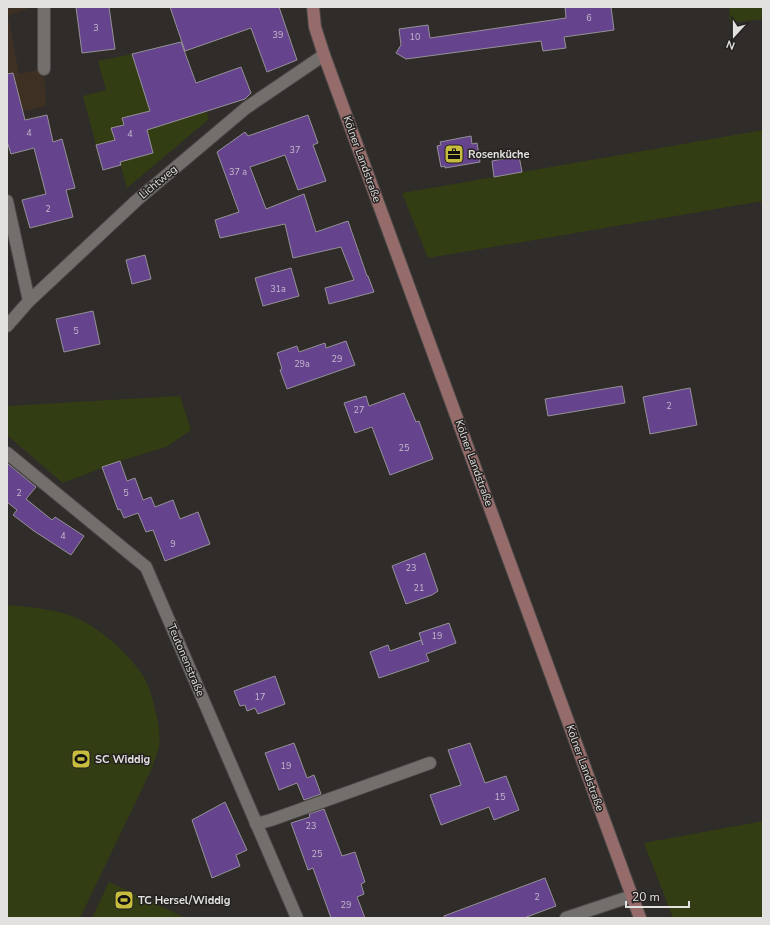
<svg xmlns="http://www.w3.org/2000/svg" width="770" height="925" viewBox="0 0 770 925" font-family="'Nunito Sans',sans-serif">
	<rect width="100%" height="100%" fill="#2f2c2a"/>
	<path fill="#3e3123" d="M 7,7 L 32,7 L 8,16 L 19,74 L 44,69 L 46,106 L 7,115 Z"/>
	<path fill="#333d13" d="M 729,7 L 763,7 L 763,19 L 730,23 Z
		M 132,54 L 142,84 L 206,111 L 209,119 L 127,188 L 120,162 L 153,153 L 143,113 L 122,118 L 124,125 L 112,128 L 115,140 L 96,145 L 83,96 L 106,90 L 98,61 Z
		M 763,130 L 763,201 L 428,258 L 402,193 Z
		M 180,396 L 191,430 L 166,447 L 120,461 L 63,483 L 7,435 L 7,406 Z
		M 7,605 C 32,607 59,609 81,620 C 103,631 133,658 145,679 C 151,690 154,705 157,717 C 159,728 161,740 158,750 C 157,756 154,762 152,768 L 80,918 L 7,918 Z
		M 763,821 L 763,918 L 673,918 L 644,843 Z
		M 109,882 L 186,918 L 92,918 Z"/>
	<path fill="#66438d" stroke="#949296" d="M 76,7 L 109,7 L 115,49 L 82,53 Z
		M 170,7 L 279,7 L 297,60 L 267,72 L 251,28 L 185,51 Z
		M 565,7 L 611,7 L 614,30 L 564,37 L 566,48 L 543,51 L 541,41 L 406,59 L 396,53 L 401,45 L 399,29 L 428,25 L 430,38 L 566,18 Z
		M 181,42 L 196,83 L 241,67 L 251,93 L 245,99 L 147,130 L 153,153 L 120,162 L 121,165 L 103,170 L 96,145 L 115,140 L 111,128 L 124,125 L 122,118 L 150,111 L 132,54 Z
		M 13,73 L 25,120 L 47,115 L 53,142 L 62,139 L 75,188 L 66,190 L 73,217 L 30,228 L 22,200 L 46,194 L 34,148 L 11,154 L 7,141 L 7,74 Z
		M 308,115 L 318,143 L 313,145 L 326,181 L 298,190 L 285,155 L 250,167 L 266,209 L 304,194 L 316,232 L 348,221 L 367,276 L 368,276 L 374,292 L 329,304 L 325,288 L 354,280 L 341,247 L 293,258 L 285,224 L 220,238 L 215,220 L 239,212 L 217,152 L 245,132 L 248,136 Z
		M 471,136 L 472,144 L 477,143 L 480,162 L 445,168 L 445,166 L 441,167 L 437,146 L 441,145 L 440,142 Z
		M 519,156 L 522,172 L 494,177 L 492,161 Z
		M 145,255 L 151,279 L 132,284 L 126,260 Z
		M 291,268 L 299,296 L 263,306 L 255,278 Z
		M 93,311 L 100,344 L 64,352 L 56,319 Z
		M 346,341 L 355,365 L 287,389 L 280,370 L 282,369 L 277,353 L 297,346 L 299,352 L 325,343 L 326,348 Z
		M 622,386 L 625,403 L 548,416 L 545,399 Z
		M 690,388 L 697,425 L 650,434 L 643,397 Z
		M 404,393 L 416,422 L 419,421 L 433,459 L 390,475 L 372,427 L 355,433 L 344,403 L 366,396 L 369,406 Z
		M 120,461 L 127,481 L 135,478 L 143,500 L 151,497 L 155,507 L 173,500 L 180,519 L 198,512 L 210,544 L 165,561 L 153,530 L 146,532 L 138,513 L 124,518 L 120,509 L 118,510 L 102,467 Z
		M 7,463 L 36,487 L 26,499 L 52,520 L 55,517 L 84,536 L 71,555 L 34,531 L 13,515 L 17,510 L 7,502 Z
		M 425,553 L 438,591 L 432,595 L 406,604 L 392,566 Z
		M 449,623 L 456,643 L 426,654 L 429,661 L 379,678 L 370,652 L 388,645 L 390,651 L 421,640 L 423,645 L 419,633 Z
		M 275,676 L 285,704 L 258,714 L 255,708 L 247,711 L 245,705 L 240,706 L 234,691 Z
		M 294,743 L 307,778 L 314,775 L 321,794 L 304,800 L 297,783 L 279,790 L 265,753 Z
		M 470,743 L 485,783 L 506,776 L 519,810 L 494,820 L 489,807 L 441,825 L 430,795 L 461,785 L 448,750 Z
		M 225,802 L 247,850 L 236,855 L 240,866 L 212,878 L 192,820 Z
		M 324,809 L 342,856 L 355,852 L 365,882 L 361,884 L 364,894 L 357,897 L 365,918 L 331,918 L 313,868 L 308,870 L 291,823 L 310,817 L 309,814 Z
		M 545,878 L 556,906 L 524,918 L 444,918 L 444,916 Z"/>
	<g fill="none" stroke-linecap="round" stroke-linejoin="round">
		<g stroke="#4c4948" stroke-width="14">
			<path id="lane" d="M 256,824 L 271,820 L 430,763"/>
		</g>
		<g stroke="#4c4948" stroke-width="14">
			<path id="street" d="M 44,7 L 44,69
				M 7,201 L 29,301
				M 7,326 L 29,301 L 137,200 L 246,108 L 324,55
				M 7,453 L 146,567 L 297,918
				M 566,918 L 632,896"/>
		</g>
		<g stroke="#4c4948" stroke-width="14">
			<path id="secondary" d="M 313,7 L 315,27 L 324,55 L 640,918"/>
		</g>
		<use href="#lane" stroke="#736f6d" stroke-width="12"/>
		<use href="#street" stroke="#736f6d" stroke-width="12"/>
		<use href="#secondary" stroke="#966c6b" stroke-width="12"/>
	</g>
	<defs>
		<g id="office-square" transform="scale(1)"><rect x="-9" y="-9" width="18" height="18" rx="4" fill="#c6bc3d" stroke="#252220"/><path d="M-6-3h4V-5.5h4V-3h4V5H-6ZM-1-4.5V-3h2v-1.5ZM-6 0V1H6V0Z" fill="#111"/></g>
		<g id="stadium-square" transform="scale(1)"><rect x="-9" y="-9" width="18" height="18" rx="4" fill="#c6bc3d" stroke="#252220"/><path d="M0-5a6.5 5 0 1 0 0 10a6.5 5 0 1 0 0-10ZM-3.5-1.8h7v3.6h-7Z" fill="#111"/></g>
	</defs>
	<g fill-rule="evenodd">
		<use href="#office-square" x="454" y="154"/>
		<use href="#stadium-square" x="81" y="759"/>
		<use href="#stadium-square" x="124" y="900"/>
	</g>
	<g text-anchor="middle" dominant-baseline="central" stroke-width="3" stroke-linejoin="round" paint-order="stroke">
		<g font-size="9" fill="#c4bacb">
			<text x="589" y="18">6</text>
			<text x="96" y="28">3</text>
			<text x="278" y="35">39</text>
			<text x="415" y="37">10</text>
			<text x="29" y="133">4</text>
			<text x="130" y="134">4</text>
			<text x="295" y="150">37</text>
			<text x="238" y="172">37 a</text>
			<text x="48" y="209">2</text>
			<text x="278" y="289">31a</text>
			<text x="76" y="331">5</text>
			<text x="337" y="359">29</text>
			<text x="302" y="364">29a</text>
			<text x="669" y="406">2</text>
			<text x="359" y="410">27</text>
			<text x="404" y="448">25</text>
			<text x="19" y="493">2</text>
			<text x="126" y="493">5</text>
			<text x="63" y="536">4</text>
			<text x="173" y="544">9</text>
			<text x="411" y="568">23</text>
			<text x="419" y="588">21</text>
			<text x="437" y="636">19</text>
			<text x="260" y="697">17</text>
			<text x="286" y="766">19</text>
			<text x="500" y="797">15</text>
			<text x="311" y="826">23</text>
			<text x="317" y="854">25</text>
			<text x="537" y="897">2</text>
			<text x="346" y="905">29</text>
		</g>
		<g font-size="11" font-weight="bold" fill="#e3e1e0" stroke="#252220" text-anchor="start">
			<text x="468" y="154">Rosenküche</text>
			<text x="95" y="759">SC Widdig</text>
			<text x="138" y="900">TC Hersel/Widdig</text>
		</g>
		<g font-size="11" fill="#e3e1e0" stroke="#252220">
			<text transform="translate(362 159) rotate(70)">Kölner Landstraße</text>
			<text transform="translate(158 182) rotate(-40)">Lichtweg</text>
			<text transform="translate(474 463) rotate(70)">Kölner Landstraße</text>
			<text transform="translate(186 660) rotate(67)">Teutonenstraße</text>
			<text transform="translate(585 768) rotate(70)">Kölner Landstraße</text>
		</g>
	</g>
	<rect width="770" height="925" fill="none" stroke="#e3e1e0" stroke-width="16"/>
	<g transform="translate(734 36) rotate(201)" stroke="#252220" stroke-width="3" paint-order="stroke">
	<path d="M0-3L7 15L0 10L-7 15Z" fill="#e3e1e0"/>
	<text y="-6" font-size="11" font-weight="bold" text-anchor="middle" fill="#e3e1e0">N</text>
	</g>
	<path d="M626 901v6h63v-6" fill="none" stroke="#e3e1e0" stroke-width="2"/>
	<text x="632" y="901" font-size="12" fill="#e3e1e0" stroke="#252220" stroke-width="3" paint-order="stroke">20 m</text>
</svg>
